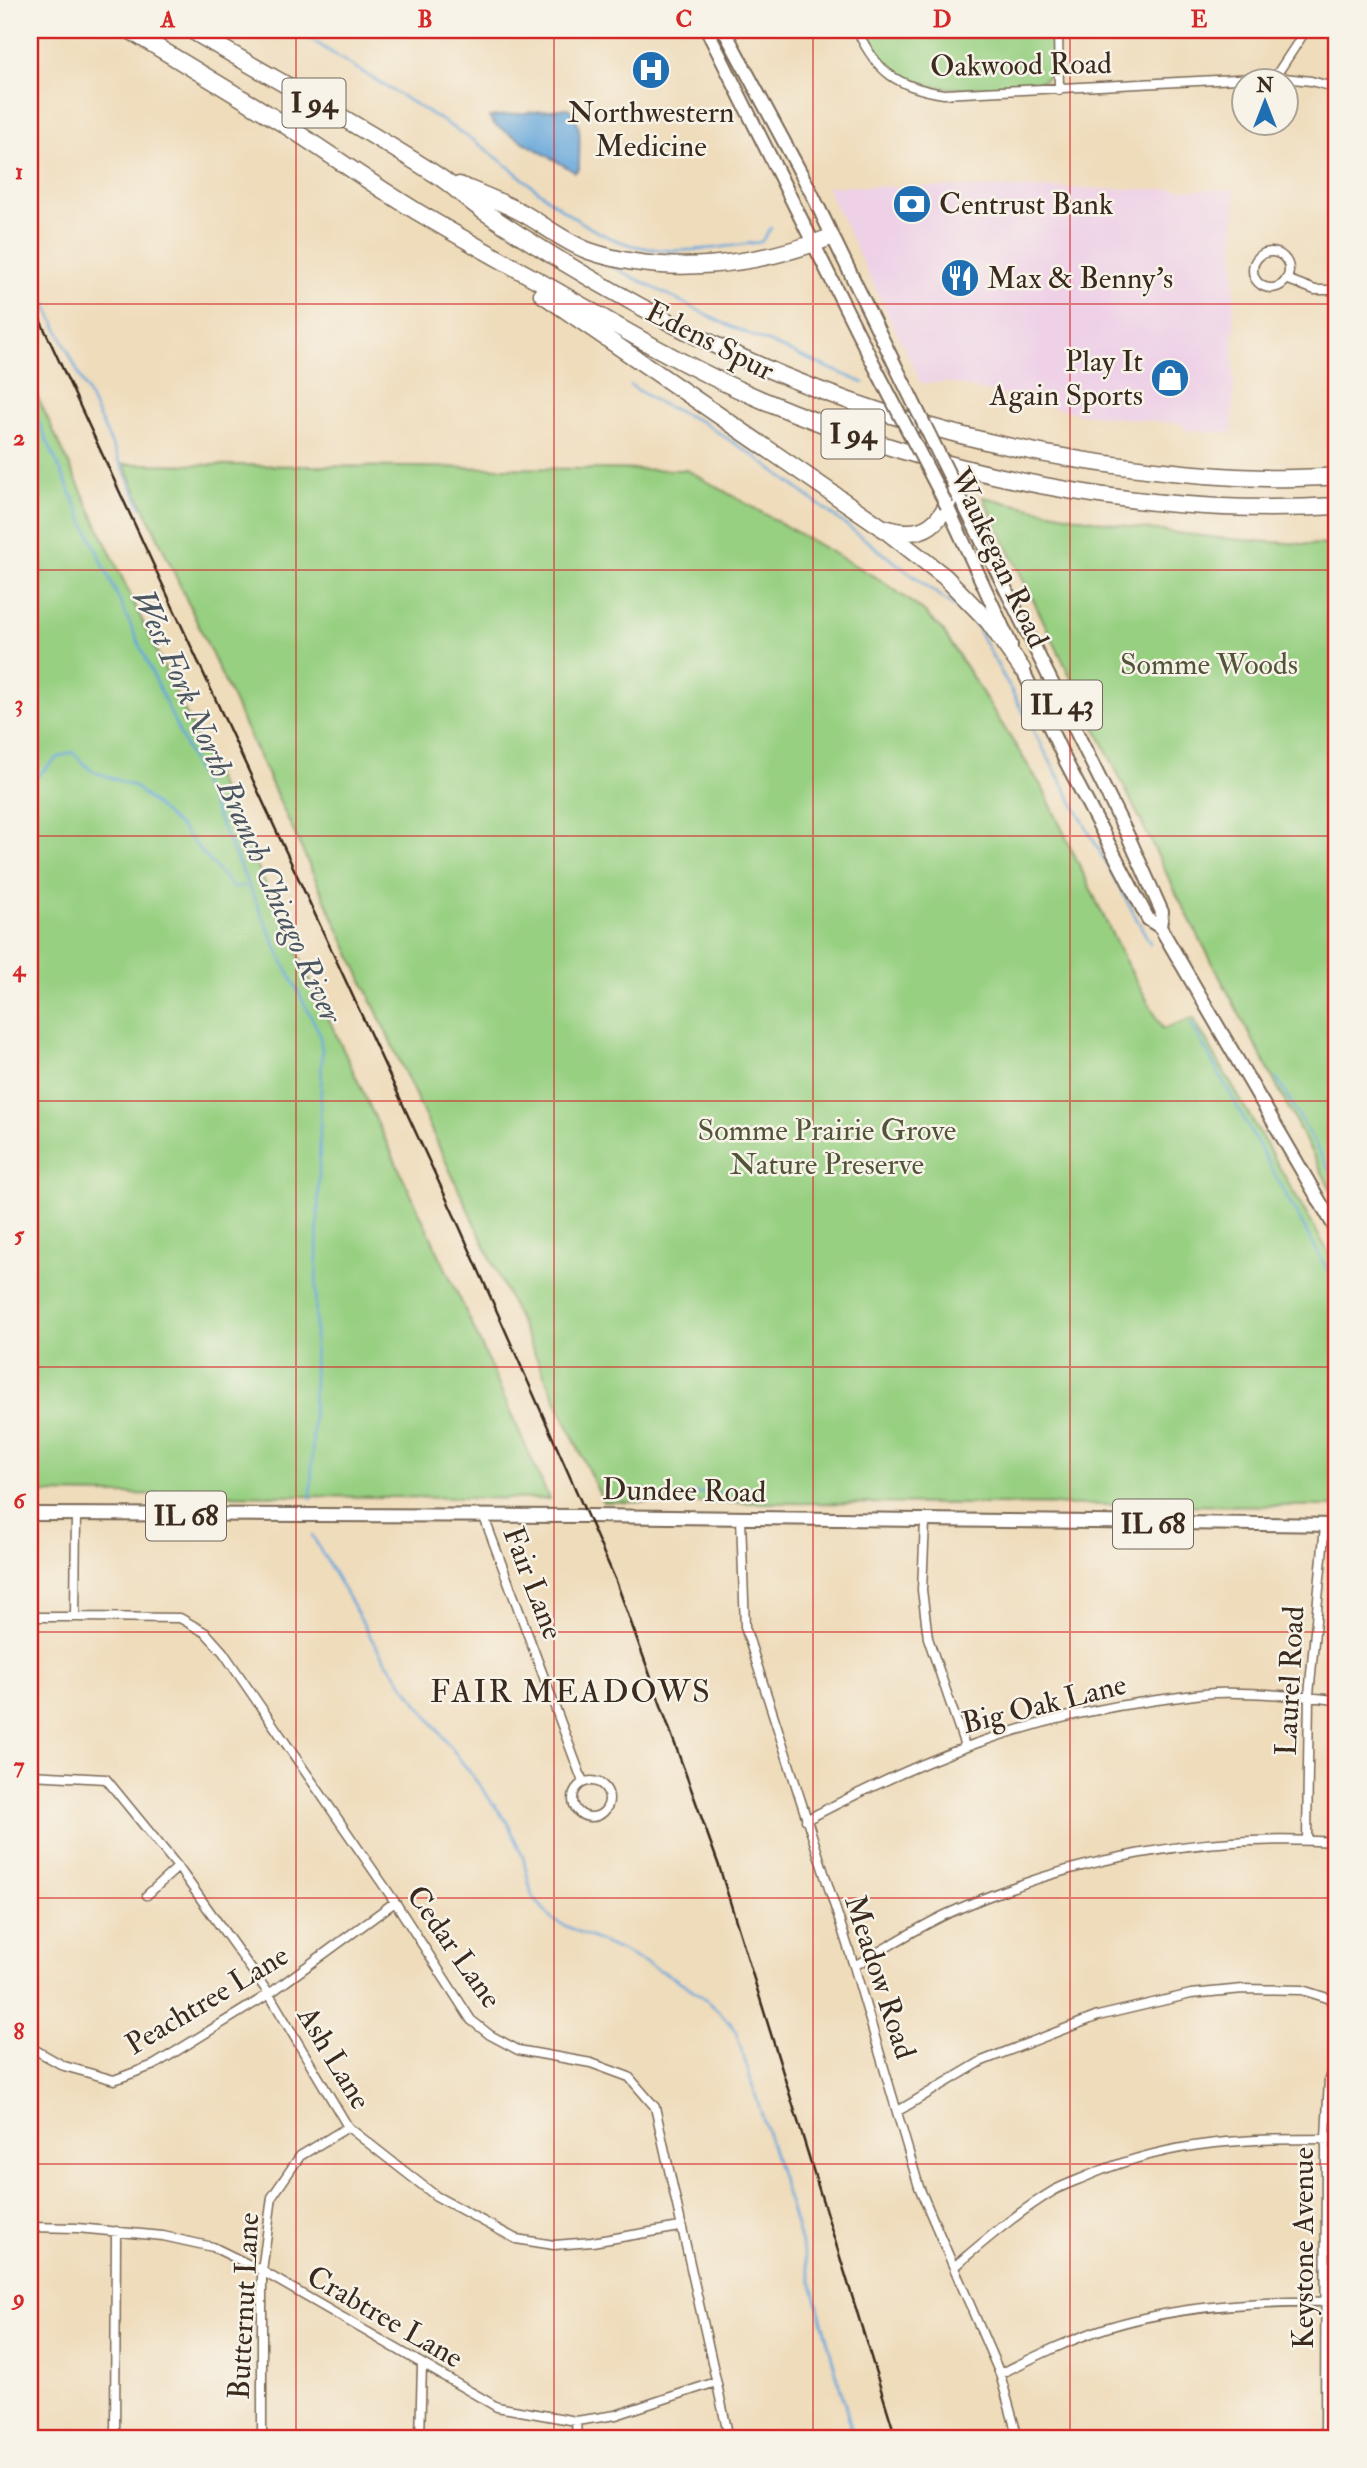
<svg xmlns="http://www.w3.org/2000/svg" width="1367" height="2468" viewBox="0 0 1367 2468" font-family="'IM FELL Double Pica',serif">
	<rect width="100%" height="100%" fill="#f7f3e8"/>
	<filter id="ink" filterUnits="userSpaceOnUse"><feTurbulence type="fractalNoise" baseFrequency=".0143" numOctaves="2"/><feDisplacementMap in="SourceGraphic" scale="14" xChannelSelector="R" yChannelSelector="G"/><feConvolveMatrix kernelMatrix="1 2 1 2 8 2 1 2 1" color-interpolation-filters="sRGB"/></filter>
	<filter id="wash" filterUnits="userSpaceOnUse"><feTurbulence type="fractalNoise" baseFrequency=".00686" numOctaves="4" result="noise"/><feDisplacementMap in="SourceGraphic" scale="28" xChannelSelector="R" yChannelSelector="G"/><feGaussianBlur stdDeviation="1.57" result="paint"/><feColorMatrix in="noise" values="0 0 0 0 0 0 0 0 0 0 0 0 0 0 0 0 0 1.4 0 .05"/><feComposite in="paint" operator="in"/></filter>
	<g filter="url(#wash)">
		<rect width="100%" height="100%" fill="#efdcbb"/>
		<path fill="#eed0e7" d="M 826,186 L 1235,190 L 1233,433 L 1185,430 L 1183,424 L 1081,414 L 948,382 L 921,383 Z"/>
		<path fill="#98d082" stroke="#6a7d50" stroke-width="2" d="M 865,30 L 1051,30 C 1052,49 1060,78 1036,83 C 992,86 930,99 893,69 C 881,59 873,44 865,30 Z
			M 30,381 L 474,1329 L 549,1499 L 30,1493 Z
			M 124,464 L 687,470 L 884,582 L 922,610 L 943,631 L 1043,789 L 1122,955 L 1163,1029 L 1193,1018 L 1337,1267 L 1337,1506 L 603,1502 Z
			M 983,497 C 1099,525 1218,543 1337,545 L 1337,1201 L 1177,895 Z"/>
		<path fill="#68a7da" stroke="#52687c" stroke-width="2" d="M 568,108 C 585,121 578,151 579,169 L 575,172 L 495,125 L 489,117 Z"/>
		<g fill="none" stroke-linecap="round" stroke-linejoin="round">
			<path stroke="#68a7da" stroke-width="2.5" d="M 297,30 C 353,68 411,101 468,137 C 524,172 573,234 640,247 C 680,255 721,247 761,242 L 771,228
				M 609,265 L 725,324 L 864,383
				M 30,270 L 141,507
				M 630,385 L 657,402 L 702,422 L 757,458 L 973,621 L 1150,943
				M 30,403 L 285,966 L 319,1032 L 322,1050 L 311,1498
				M 30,783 L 57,758 L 72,752 L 92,771 L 134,786 L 181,828 L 233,888 L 244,886
				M 1191,1023 L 1337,1287
				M 1277,1078 L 1337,1183
				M 694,1493 L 721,1493
				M 312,1535 L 380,1653 L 507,1822 L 523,1857 L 532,1896 L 553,1920 C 610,1948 701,1978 736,2032 L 795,2222 L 854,2438"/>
		</g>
	</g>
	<g filter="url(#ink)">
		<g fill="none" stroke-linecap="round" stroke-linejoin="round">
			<g stroke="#7a6855" stroke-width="11">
				<path id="street" d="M 857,30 C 877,73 898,87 944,94 L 1275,77 L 1311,81 L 1337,88
					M 1058,30 L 1059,90
					M 1275,77 L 1306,30
					M1253 270a18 18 0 1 1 36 0a18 18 0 1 1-36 0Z
					M 1286,279 L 1315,290 L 1337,290
					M 484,1517 L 583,1782
					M 741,1519 L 745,1627 L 854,1966 L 919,2187 L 1000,2374 L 1018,2438
					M 925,1522 L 922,1590 L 928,1638 L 965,1746
					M 30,1617 L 75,1617 L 76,1515
					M 75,1617 L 180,1618 L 206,1633 L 223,1652 L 395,1902 L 471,2020 L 490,2035 L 518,2050 L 591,2063 L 629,2077 L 655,2107 L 729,2438
					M 30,1775 L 106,1779 L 178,1867 L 269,1994 L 348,2127 L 436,2196 L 516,2239 L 554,2245 L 592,2242 L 680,2227
					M573 1799a18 18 0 1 1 36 0a18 18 0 1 1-36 0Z
					M 806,1820 C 921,1759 1027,1717 1157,1700 C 1176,1698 1196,1694 1215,1693 C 1256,1692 1297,1696 1337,1700
					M 1307,1840 L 1309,1695 L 1325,1525
					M 147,1895 L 178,1867
					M 854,1966 C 885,1949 915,1929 947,1914 C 1069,1858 1203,1833 1337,1842
					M 30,2047 L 64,2066 L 114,2080 L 154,2065 L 269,1994 L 395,1902
					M 898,2111 L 982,2061 L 1098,2016 L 1191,1994 L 1243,1989 L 1302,1990 L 1337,2001
					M 30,2227 L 77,2228 L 163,2236 L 213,2247 L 262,2271 L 497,2407 L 576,2421 L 616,2415 L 716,2382
					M 956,2265 C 987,2239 1018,2212 1053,2191 C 1065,2184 1079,2180 1092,2174 C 1178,2139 1246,2139 1337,2139
					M 1000,2374 C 1036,2356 1071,2339 1109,2327 C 1181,2305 1262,2301 1337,2302
					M 576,2421 L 577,2438
					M 115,2438 L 116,2231
					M 262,2438 L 262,2271 L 272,2197 L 300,2156 L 348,2127
					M 420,2438 L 422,2365
					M 1325,2438 L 1326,2139 L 1329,2079 L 1337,2059"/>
			</g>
			<g stroke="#7a6855" stroke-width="16">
				<path id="primary" d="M 707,30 L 872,361
					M 724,30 L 811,192 L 897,369
					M 954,485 L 1128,836 L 1162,912 L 1160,927
					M 947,506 L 1011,645
					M 1019,662 L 1066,762 L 1148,919 L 1160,927 L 1337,1231
					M 30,1514 L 588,1516 L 1337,1525"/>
			</g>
			<g stroke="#7a6855" stroke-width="19">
				<path id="highway" d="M 129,30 C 180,61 231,91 282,123 C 327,152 370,183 416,211 C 463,239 512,266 560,293 C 625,331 690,369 760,399 C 939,475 1142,518 1337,506
					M 191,30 C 272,78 356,123 435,174 C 453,185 468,201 485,212 C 544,252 607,289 669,322 C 821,402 984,452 1155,470 C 1215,477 1276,481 1337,476
					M 459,185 C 479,193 499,201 519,211 C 542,223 564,242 589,251 C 665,277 757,266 831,237
					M 542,294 L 880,526 L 945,577 L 988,621 L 1022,669
					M 885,528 C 925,541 944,522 954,485"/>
			</g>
			<use href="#street" stroke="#fff" stroke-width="8"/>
			<use href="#primary" stroke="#fff" stroke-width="12"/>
			<use href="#highway" stroke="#fff" stroke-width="16"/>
			<path stroke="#3b2a1e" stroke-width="2.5" d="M 30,298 L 460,1228 L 616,1581 L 719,1866 L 896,2438"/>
			<g stroke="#7a6855" stroke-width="16" stroke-linecap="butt">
				<path id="primary-bridge" d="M 872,361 L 947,506
					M 897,369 L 954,485"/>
			</g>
			<use href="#primary-bridge" stroke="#fff" stroke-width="12"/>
		</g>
	</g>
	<path fill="none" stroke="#d62828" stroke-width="2" stroke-opacity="0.55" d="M 296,30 L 296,2438M 554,30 L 554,2438M 813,30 L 813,2438M 1070,30 L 1070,2438M 30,304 L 1337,304M 30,570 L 1337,570M 30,836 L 1337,836M 30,1101 L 1337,1101M 30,1367 L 1337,1367M 30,1632 L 1337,1632M 30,1898 L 1337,1898M 30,2164 L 1337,2164"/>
	<defs>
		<g id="hospital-disc" transform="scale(2.0125)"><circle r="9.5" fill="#1f6fb2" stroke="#f7f3e8"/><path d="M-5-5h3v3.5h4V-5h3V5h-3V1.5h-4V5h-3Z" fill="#fff"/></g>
		<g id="bank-disc" transform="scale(2.0125)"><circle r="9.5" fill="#1f6fb2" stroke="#f7f3e8"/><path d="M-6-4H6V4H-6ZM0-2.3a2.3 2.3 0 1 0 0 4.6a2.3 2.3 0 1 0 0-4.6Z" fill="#fff"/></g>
		<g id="restaurant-disc" transform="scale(2.0125)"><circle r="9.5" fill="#1f6fb2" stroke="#f7f3e8"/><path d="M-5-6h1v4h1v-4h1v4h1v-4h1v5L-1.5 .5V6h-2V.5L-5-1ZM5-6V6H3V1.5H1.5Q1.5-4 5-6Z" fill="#fff"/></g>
		<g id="shop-disc" transform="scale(2.0125)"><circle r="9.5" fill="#1f6fb2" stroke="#f7f3e8"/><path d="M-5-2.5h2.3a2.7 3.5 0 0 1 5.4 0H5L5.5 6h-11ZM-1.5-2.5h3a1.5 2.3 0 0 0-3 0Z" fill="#fff"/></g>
	</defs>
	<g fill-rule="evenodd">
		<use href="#hospital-disc" x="651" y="70"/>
		<use href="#bank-disc" x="912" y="204"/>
		<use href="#restaurant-disc" x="960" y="278"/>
		<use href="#shop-disc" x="1170" y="378"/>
	</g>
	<g text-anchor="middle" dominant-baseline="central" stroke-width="5" stroke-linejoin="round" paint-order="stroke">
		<g fill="#f7f3e8" stroke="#73665b" stroke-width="2">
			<rect x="282.5" y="78.5" width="63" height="49" rx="5"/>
			<rect x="821.5" y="409.5" width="63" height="49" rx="5"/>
			<rect x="1022" y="680.5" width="80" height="49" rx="5"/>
			<rect x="146" y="1491.5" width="80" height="49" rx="5"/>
			<rect x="1113" y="1499.5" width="80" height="49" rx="5"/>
		</g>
		<g font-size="28" font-weight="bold" fill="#3b2a1e">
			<text x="314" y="103">I 94</text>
			<text x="853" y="434">I 94</text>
			<text x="1062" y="705">IL 43</text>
			<text x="186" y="1516">IL 68</text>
			<text x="1153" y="1524">IL 68</text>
		</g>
		<g font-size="30" fill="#3b2a1e" stroke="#f7f3e8">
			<text transform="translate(1021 65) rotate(-1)">Oakwood Road</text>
			<text transform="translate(710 341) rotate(27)">Edens Spur</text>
			<text transform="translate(999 558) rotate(65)">Waukegan Road</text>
			<text transform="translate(684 1491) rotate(1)">Dundee Road</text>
			<text transform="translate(533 1583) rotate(69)">Fair Lane</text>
			<text transform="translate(1290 1681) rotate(-87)">Laurel Road</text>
			<text transform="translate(1044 1704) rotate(-14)">Big Oak Lane</text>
			<text transform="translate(454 1947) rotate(55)">Cedar Lane</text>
			<text transform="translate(880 1977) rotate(72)">Meadow Road</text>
			<text transform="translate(207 2000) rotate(-31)">Peachtree Lane</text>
			<text transform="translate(334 2058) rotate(59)">Ash Lane</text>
			<text transform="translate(1303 2248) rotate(-90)">Keystone Avenue</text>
			<text transform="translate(244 2306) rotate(-87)">Butternut Lane</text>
			<text transform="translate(385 2317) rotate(30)">Crabtree Lane</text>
		</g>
		<g font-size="30" fill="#3b2a1e" stroke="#f7f3e8" text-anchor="start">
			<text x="651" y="112" text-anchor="middle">Northwestern<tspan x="651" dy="34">Medicine</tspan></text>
			<text x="939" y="204">Centrust Bank</text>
			<text x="987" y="278">Max &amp; Benny's</text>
			<text x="1143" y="361" text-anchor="end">Play It<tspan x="1143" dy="34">Again Sports</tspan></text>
		</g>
		<g font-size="30" fill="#525437" stroke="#f7f3e8">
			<text x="1209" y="664">Somme Woods</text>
			<text x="827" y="1130">Somme Prairie Grove<tspan x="827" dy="34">Nature Preserve</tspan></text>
		</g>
		<g font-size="32" font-style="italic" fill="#4b5660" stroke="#f7f3e8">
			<text transform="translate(237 806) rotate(66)">West Fork North Branch Chicago River</text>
		</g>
		<g font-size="32" letter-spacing="2" fill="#3b2a1e" stroke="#f7f3e8">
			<text x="571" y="1692">FAIR MEADOWS</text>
		</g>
	</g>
	<rect width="1367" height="2468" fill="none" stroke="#f7f3e8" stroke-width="77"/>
	<g transform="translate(1265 102)"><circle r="33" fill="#f7f3e8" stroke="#aca397" stroke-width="2"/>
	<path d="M0-5L12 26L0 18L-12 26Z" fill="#1f6fb2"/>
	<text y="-10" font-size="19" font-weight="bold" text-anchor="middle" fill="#3b2a1e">N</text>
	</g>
	<rect x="38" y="38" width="1290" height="2392" fill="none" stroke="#d62828" stroke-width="2.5"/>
	<g font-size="23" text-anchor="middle" font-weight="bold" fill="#d62828">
		<text x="168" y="27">A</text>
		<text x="425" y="27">B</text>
		<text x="684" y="27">C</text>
		<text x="942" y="27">D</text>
		<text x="1199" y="27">E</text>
		<text x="19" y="179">1</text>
		<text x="19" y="445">2</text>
		<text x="19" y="711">3</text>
		<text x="19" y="976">4</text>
		<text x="19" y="1242">5</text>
		<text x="19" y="1508">6</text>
		<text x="19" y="1773">7</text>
		<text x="19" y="2039">8</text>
		<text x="19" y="2305">9</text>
	</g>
</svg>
